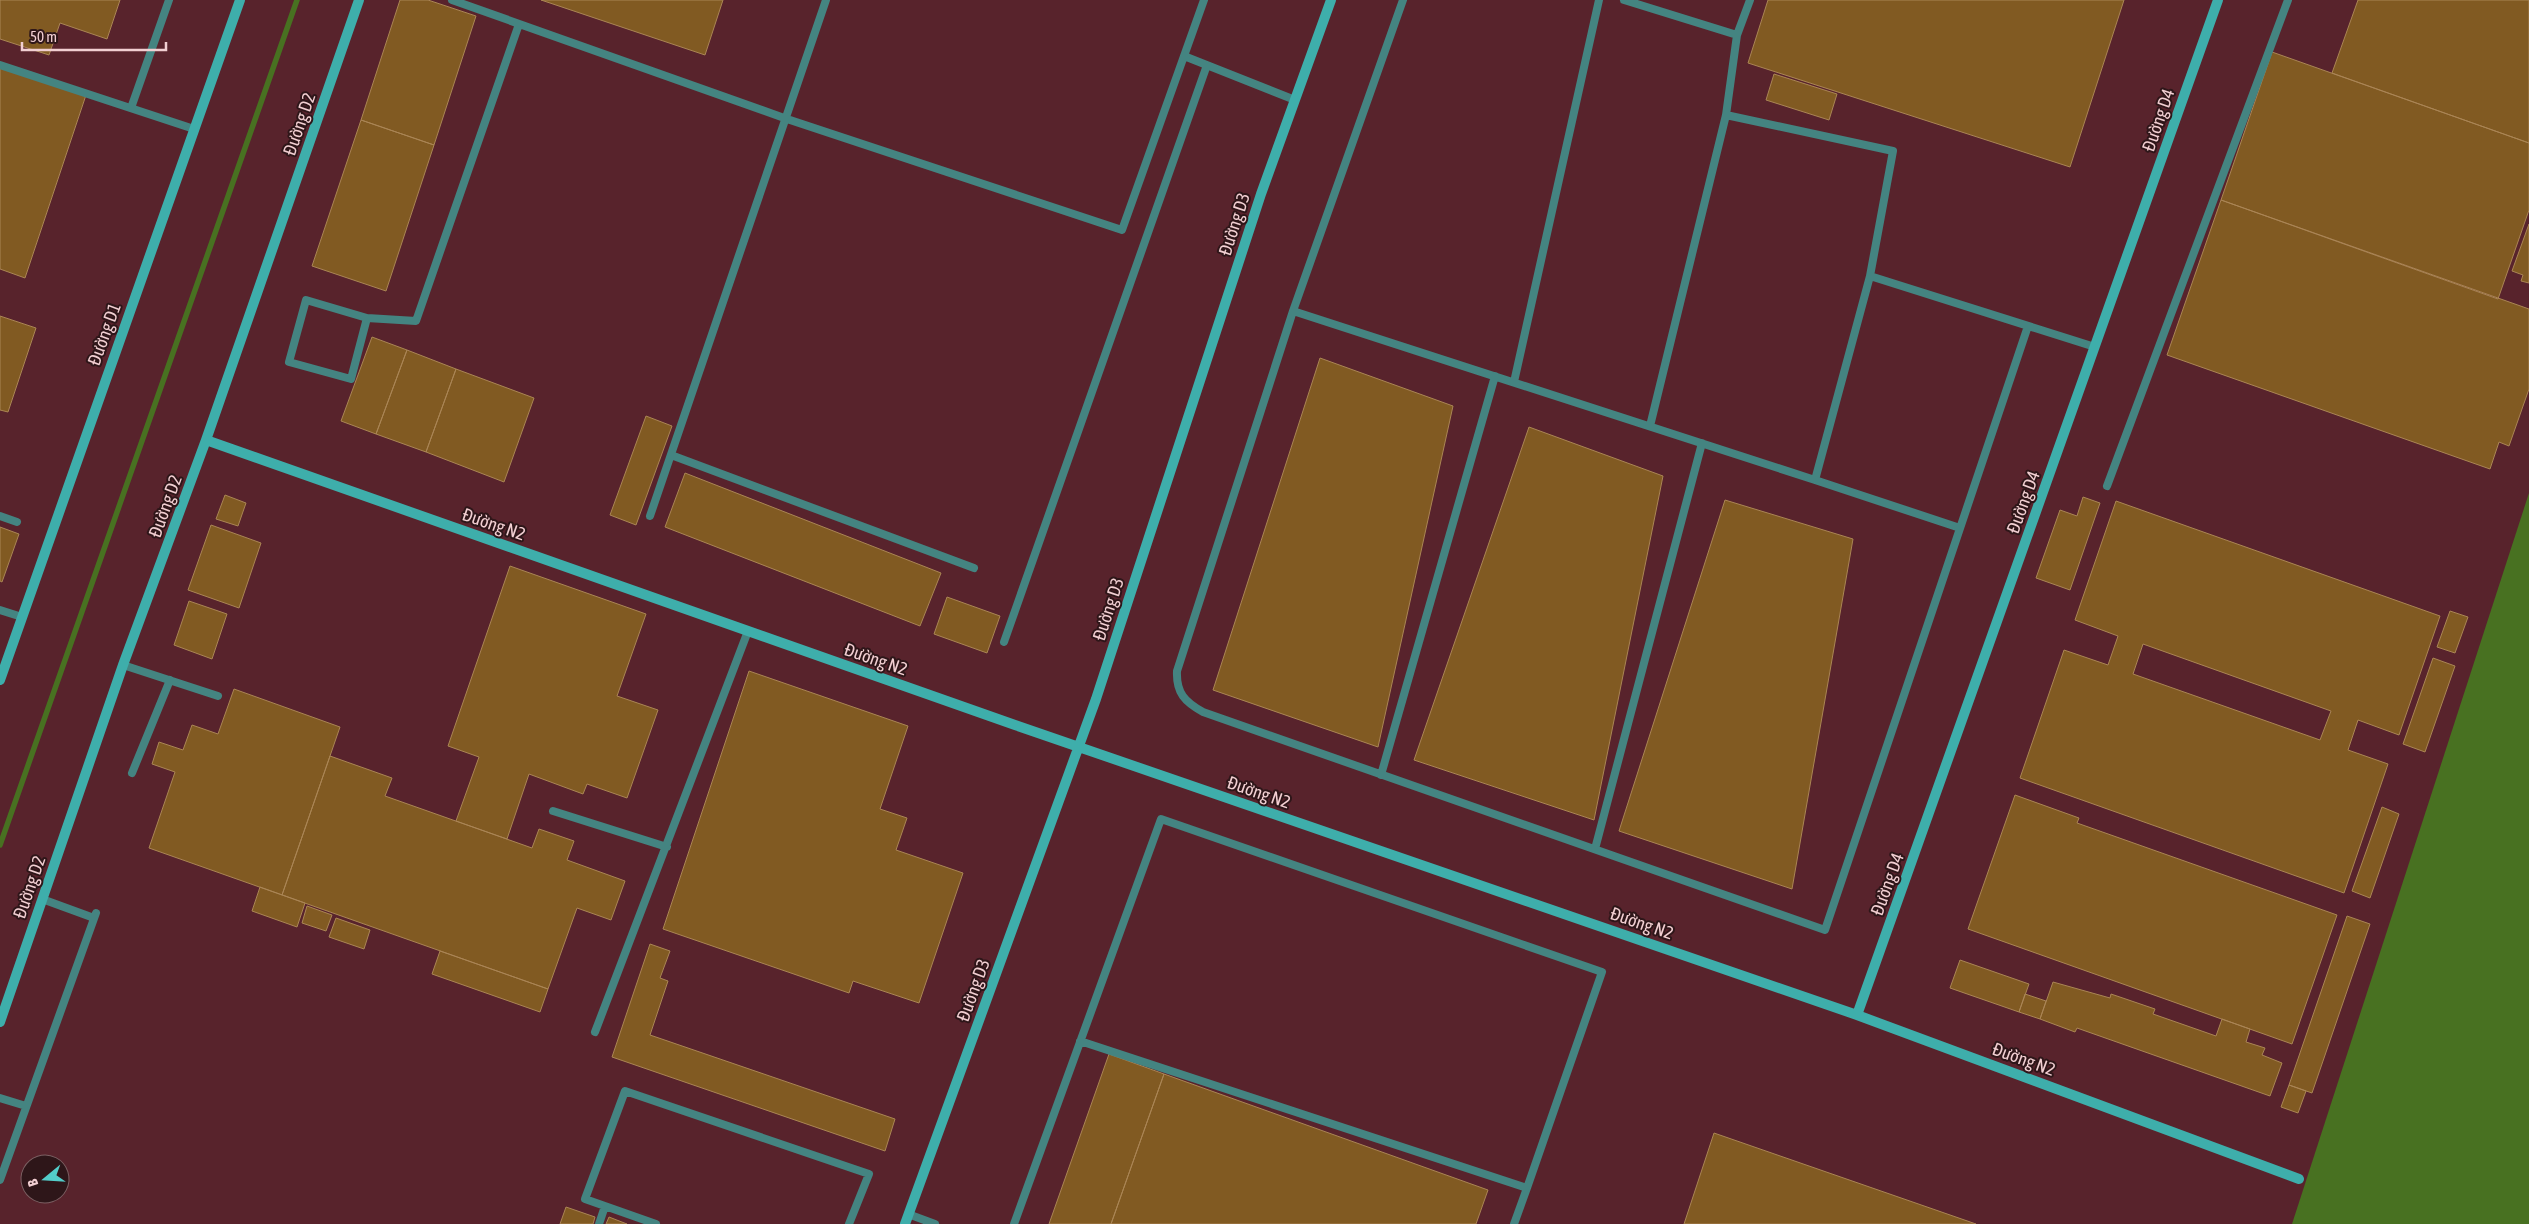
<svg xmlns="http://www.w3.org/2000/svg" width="2529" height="1224" viewBox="0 0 2529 1224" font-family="'Asap Condensed',sans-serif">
	<rect width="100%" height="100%" fill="#58232c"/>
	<path fill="#487121" d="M 2529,493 L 2529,1224 L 2292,1224 Z"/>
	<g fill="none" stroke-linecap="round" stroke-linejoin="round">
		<path stroke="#487121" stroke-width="5.5" d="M 0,845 L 297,0"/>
	</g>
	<path fill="#815a22" stroke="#aa8555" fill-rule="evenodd" d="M 0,0 L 120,0 L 107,39 L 60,23 L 49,55 L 0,39 Z
		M 400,0 L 428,0 L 476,16 L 434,145 L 361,120 Z
		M 541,0 L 723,0 L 705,55 Z
		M 1768,0 L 2124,0 L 2070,167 L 1748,63 Z
		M 2358,0 L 2529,0 L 2529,143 L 2332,73 Z
		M 2272,52 L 2529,143 L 2529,210 L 2498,299 L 2221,200 Z
		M 0,62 L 87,92 L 25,278 L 0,269 Z
		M 1774,74 L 1837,94 L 1829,120 L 1766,100 Z
		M 361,120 L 434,145 L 386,291 L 312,266 Z
		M 2221,200 L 2529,309 L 2529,389 L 2509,446 L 2499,442 L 2490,469 L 2167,355 Z
		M 2529,224 L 2529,283 L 2521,281 L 2523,275 L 2512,271 Z
		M 0,316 L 36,328 L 8,412 L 0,410 Z
		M 372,337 L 407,350 L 376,434 L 341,421 Z
		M 407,350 L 456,369 L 426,452 L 376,434 Z
		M 1320,358 L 1453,406 L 1378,747 L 1213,690 Z
		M 456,369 L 534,398 L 504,482 L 426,452 Z
		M 646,416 L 672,426 L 636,525 L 610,515 Z
		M 1529,427 L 1663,476 L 1594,820 L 1414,760 Z
		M 685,473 L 941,573 L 920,626 L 665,527 Z
		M 225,495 L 246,503 L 238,526 L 216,519 Z
		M 2083,497 L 2100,503 L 2070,590 L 2036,578 L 2060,510 L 2077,516 Z
		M 1725,500 L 1853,539 L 1792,889 L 1619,831 Z
		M 2116,501 L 2440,616 L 2399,735 L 2358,720 L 2348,750 L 2388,764 L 2344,893 L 2020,778 L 2064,650 L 2108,665 L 2118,636 L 2075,620 ZM 2143,644 L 2331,711 L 2320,740 L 2133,674 Z
		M 211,525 L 261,543 L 239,608 L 188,590 Z
		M 0,527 L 19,534 L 2,582 L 0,581 Z
		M 510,566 L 646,614 L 617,696 L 658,710 L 627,798 L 587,784 L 583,794 L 529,774 L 507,839 L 456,821 L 479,757 L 448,746 Z
		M 947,597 L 1000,616 L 987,653 L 934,634 Z
		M 189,601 L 227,614 L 212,659 L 174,645 Z
		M 2450,611 L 2468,617 L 2455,653 L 2437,647 Z
		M 2433,658 L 2455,666 L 2425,752 L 2403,744 Z
		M 749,671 L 908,726 L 880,809 L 907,818 L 896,850 L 963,873 L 919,1003 L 853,981 L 849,993 L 663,929 Z
		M 234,689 L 340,727 L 282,895 L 149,848 L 175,772 L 152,764 L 159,742 L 183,750 L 192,725 L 218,734 Z
		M 330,756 L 392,778 L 385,796 L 532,848 L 539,829 L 574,841 L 567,860 L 625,881 L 611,920 L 577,908 L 548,989 L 282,895 Z
		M 2015,795 L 2079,818 L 2077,823 L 2337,915 L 2292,1044 L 1968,929 Z
		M 2382,807 L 2399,814 L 2370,898 L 2352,891 Z
		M 260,887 L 305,903 L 297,927 L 252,911 Z
		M 307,906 L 332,915 L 326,931 L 302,923 Z
		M 2347,916 L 2370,924 L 2312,1093 L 2289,1085 Z
		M 336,918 L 370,930 L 364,949 L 329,937 Z
		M 650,944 L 670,951 L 660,978 L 668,981 L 650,1035 L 895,1119 L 885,1151 L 612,1057 Z
		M 440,951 L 548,989 L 540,1012 L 432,974 Z
		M 1960,960 L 2029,984 L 2019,1012 L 1950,988 Z
		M 2053,982 L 2110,998 L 2111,994 L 2155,1009 L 2153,1014 L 2216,1036 L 2222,1019 L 2250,1029 L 2246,1042 L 2265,1048 L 2262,1055 L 2282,1063 L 2270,1096 L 2077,1028 L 2075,1032 L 2040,1019 Z
		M 2025,994 L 2046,1001 L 2040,1019 L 2019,1012 Z
		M 1109,1054 L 1164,1074 L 1111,1224 L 1049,1224 Z
		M 1164,1074 L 1488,1190 L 1476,1224 L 1111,1224 Z
		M 2289,1085 L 2306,1091 L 2298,1113 L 2281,1107 Z
		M 1714,1133 L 1976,1224 L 1684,1224 Z
		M 566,1207 L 595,1217 L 593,1224 L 560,1224 Z
		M 609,1217 L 627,1224 L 606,1224 Z"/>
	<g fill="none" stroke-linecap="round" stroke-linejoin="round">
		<path stroke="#448481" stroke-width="8" d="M 452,0 L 787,119 L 1122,230 L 1204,0
			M 1624,0 L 1737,35
			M 1184,56 L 1295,100
			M 0,65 L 194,129
			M 131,108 L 169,0
			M 1726,115 L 1737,35 L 1750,0
			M 1293,311 L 1403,0
			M 367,318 L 351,379 L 289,362 L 306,300 L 367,318 L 416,321 L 519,24
			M 2028,326 L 1825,930 L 1203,712 C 1185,702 1176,693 1177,671 L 1293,311 L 1815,480 L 1870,276 L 2095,347
			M 1514,382 L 1599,0
			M 1650,426 L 1726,115 L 1893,151 L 1870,276
			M 671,455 L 974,568
			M 1815,480 L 1960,528
			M 2107,486 L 2288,0
			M 0,516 L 17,522
			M 650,516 L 826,0
			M 0,610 L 22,617
			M 1004,642 L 1207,65
			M 123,665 L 218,696
			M 132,773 L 170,680
			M 1381,775 L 1495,376
			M 553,811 L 667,847
			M 1595,849 L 1702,443
			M 42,899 L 94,918
			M 595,1032 L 748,631
			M 1080,1041 L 1527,1188 L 1514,1224
			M 0,1098 L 26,1106
			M 0,1180 L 96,913
			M 908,1214 L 935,1224
			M 599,1224 L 605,1206
			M 656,1224 L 585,1199 L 625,1091 L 869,1174 L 849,1224
			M 1014,1224 L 1161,819 L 1602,972 L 1527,1188"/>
		<path stroke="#3eaeab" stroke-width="10" d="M 206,440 L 1015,725 L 1857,1015 L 2299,1179
			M 0,680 L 240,0
			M 1857,1015 L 2218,0
			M 0,1022 L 123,665 L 206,440 L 359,0
			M 905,1224 L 1096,699 L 1261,194 L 1331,0"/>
	</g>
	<g text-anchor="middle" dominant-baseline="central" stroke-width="4" stroke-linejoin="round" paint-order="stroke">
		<g font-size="18" fill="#f2cfd2" stroke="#2e1619">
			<text transform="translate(2158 120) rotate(-71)">Đường D4</text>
			<text transform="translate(299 124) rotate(-71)">Đường D2</text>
			<text transform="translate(1234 224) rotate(-72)">Đường D3</text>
			<text transform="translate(104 334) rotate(-70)">Đường D1</text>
			<text transform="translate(2023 502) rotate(-70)">Đường D4</text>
			<text transform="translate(165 506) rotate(-70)">Đường D2</text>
			<text transform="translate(494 524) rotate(19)">Đường N2</text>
			<text transform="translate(1108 609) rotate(-72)">Đường D3</text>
			<text transform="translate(876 659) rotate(19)">Đường N2</text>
			<text transform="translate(1259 792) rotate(19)">Đường N2</text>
			<text transform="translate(1887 884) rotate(-70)">Đường D4</text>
			<text transform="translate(29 887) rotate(-71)">Đường D2</text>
			<text transform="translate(1642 923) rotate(19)">Đường N2</text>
			<text transform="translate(973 990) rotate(-70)">Đường D3</text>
			<text transform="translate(2024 1059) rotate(20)">Đường N2</text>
		</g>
	</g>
	<g transform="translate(45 1179) rotate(252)"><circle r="24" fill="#2e1619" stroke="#7c6063"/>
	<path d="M0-4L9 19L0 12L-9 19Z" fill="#53cdca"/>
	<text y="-8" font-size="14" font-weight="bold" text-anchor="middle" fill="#f2cfd2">B</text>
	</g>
	<path d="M22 42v8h144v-8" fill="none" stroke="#f2cfd2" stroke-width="2.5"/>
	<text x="30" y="42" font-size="15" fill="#f2cfd2" stroke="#2e1619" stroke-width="4" paint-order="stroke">50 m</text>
</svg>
